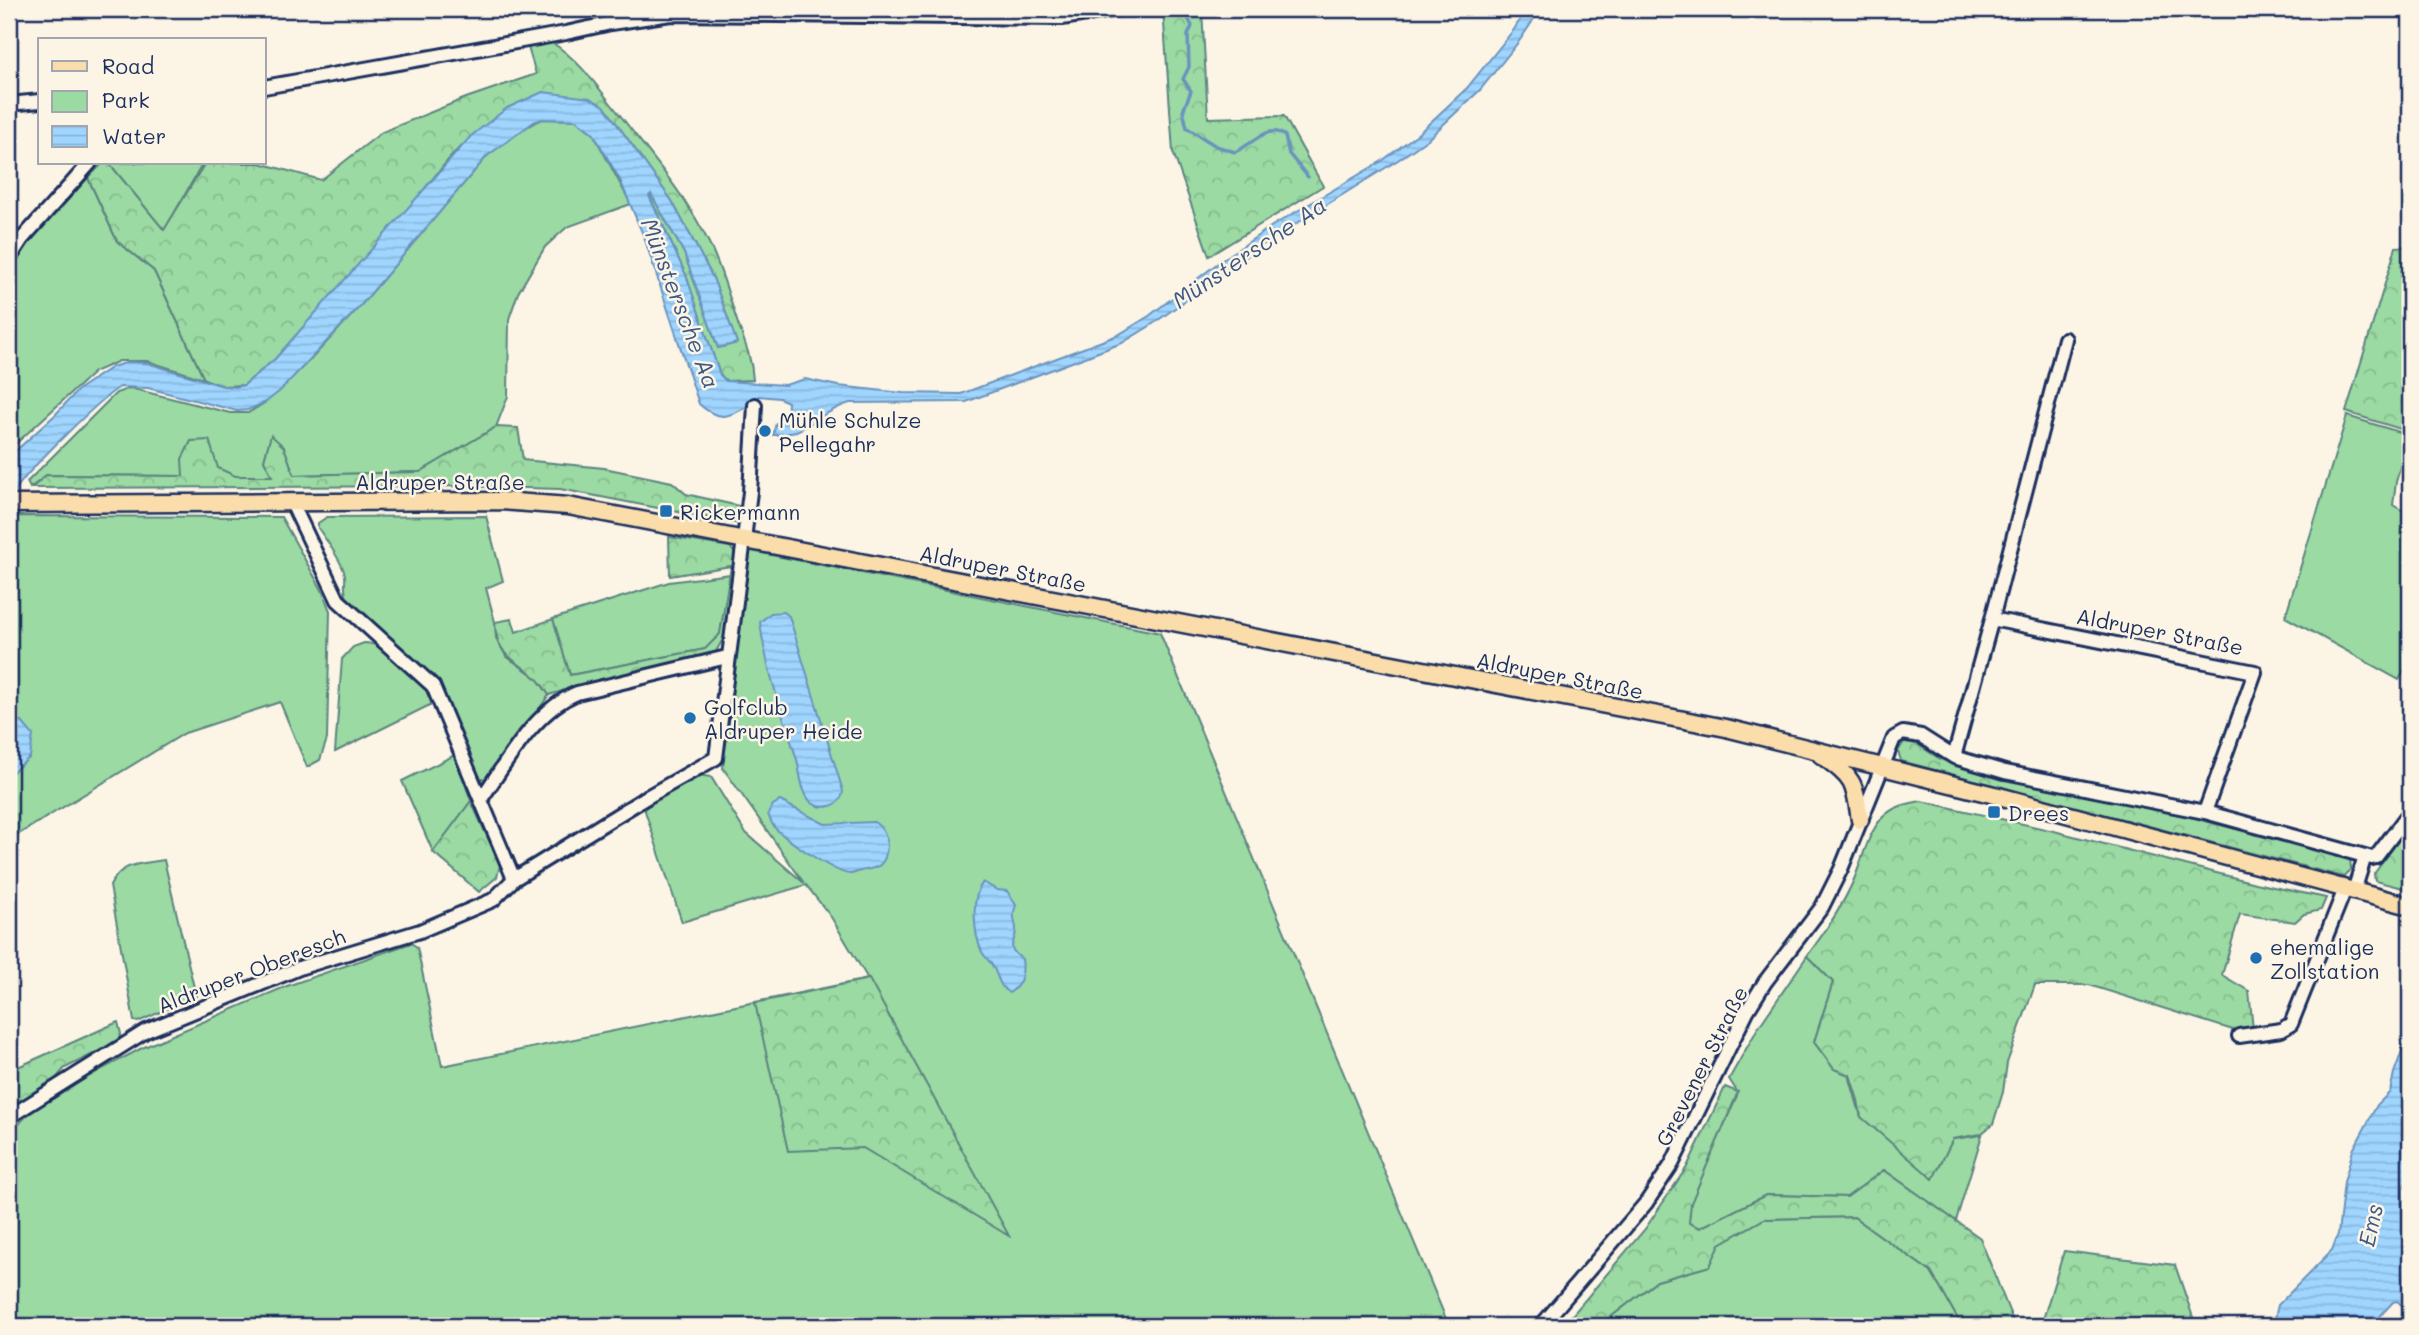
<svg xmlns="http://www.w3.org/2000/svg" width="2419" height="1335" viewBox="0 0 2419 1335" font-family="Mali,sans-serif">
	<defs>
		<pattern id="forest-crowns" width="20" height="18" patternUnits="userSpaceOnUse" patternTransform="scale(1.75)"><rect width="20" height="18" fill="#9bdaa2"/><path d="M2 6a3 3 0 1 1 6 0M12 15a3 3 0 1 1 6 0" fill="none" stroke="#85bb8e"/></pattern>
		<pattern id="water-rules" width="6" height="5" patternUnits="userSpaceOnUse" patternTransform="scale(1.75)"><rect width="6" height="5" fill="#9fd5fe"/><path d="M0 2.5h6" fill="none" stroke="#88b7dc"/></pattern>
	</defs>
	<rect width="100%" height="100%" fill="#fcf5e5"/>
	<filter id="ink" filterUnits="userSpaceOnUse"><feTurbulence type="fractalNoise" baseFrequency=".0143" numOctaves="2"/><feDisplacementMap in="SourceGraphic" scale="14" xChannelSelector="R" yChannelSelector="G"/><feConvolveMatrix kernelMatrix="1 2 1 2 8 2 1 2 1" color-interpolation-filters="sRGB"/></filter>
	<g filter="url(#ink)">
		<path fill="#9bdaa2" stroke="#5b8480" stroke-width="2" d="M 542,119 L 576,120 L 593,133 L 631,204 L 567,227 L 545,247 L 518,293 L 509,319 L 508,396 L 496,427 L 420,472 L 294,475 L 284,447 L 271,436 L 264,460 L 272,476 L 235,476 L 217,468 L 209,440 L 183,476 L 47,475 L 30,488 L 27,482 L 116,393 L 130,388 L 230,413 L 248,413 L 266,402 L 313,357 L 362,304 L 487,156 L 522,129 Z
			M 109,163 L 203,163 L 164,231 Z
			M 88,178 L 117,241 L 154,271 L 204,379 L 147,361 L 119,361 L 94,372 L 9,450 L 9,279 L 22,250 Z
			M 2347,416 L 2409,435 L 2396,482 L 2393,505 L 2410,515 L 2410,660 L 2399,680 L 2285,617 Z
			M 14,516 L 281,517 L 322,590 L 330,611 L 327,739 L 320,760 L 307,767 L 280,702 L 185,733 L 9,840 L 9,775 L 30,757 L 22,722 L 9,719 L 9,530 Z
			M 486,516 L 503,581 L 486,588 L 495,622 L 496,638 L 506,656 L 537,678 L 549,695 L 490,776 L 484,779 L 477,776 L 441,688 L 434,677 L 347,598 C 343,589 346,584 345,575 C 343,562 326,540 318,528 L 318,523 L 327,517 Z
			M 747,550 L 1160,633 L 1449,1326 L 9,1326 L 9,1135 L 38,1103 L 142,1048 L 287,986 L 411,943 L 417,947 L 442,1066 L 868,979 L 831,917 L 806,885 L 682,922 L 644,808 L 697,775 L 711,777 L 745,832 L 804,883 L 723,768 Z
			M 731,574 L 720,634 L 706,649 L 570,675 L 553,619 L 669,582 Z
			M 364,643 C 388,643 424,682 434,703 L 335,752 L 342,659 L 353,647 Z
			M 455,755 L 471,801 L 433,852 L 402,781 Z
			M 164,860 L 196,996 L 138,1022 L 134,1021 L 110,886 C 121,862 140,864 164,860 Z
			M 1807,956 L 1833,982 L 1814,1042 L 1834,1069 L 1849,1075 L 1861,1117 L 1953,1139 L 1982,1135 L 1956,1221 L 1884,1170 L 1847,1197 L 1766,1195 L 1700,1228 L 1688,1223 L 1690,1203 L 1738,1093 L 1729,1079 L 1758,1028 Z
			M 1854,1217 L 1931,1272 L 1962,1326 L 1705,1326 L 1702,1320 L 1697,1326 L 1599,1326 L 1657,1281 L 1710,1266 L 1719,1244 L 1764,1219 Z"/>
		<path fill="url(#forest-crowns)" stroke="#5b8480" stroke-width="2" d="M 1163,9 L 1202,9 L 1208,118 L 1284,116 L 1323,186 L 1209,256 L 1173,152 Z
			M 551,42 C 580,60 599,89 620,115 C 651,156 687,197 709,243 C 722,269 729,297 738,324 C 745,343 752,359 753,380 L 727,381 L 720,375 L 686,275 L 649,195 L 651,194 L 684,253 L 718,348 L 737,343 L 713,278 L 672,201 L 604,106 L 543,92 L 507,108 L 454,153 L 403,215 L 275,359 L 244,385 L 223,386 L 204,379 L 154,271 L 117,241 L 88,178 L 103,163 L 109,163 L 164,230 L 205,163 L 260,163 L 321,180 L 382,132 L 466,98 L 536,74 L 527,44 Z
			M 2410,246 L 2410,432 L 2346,412 L 2396,247 Z
			M 496,427 L 518,428 L 523,460 L 604,468 L 672,482 L 686,494 L 739,506 L 735,523 L 560,489 L 456,486 L 32,488 L 46,475 L 183,476 L 182,459 L 191,441 L 209,440 L 218,468 L 235,476 L 272,476 L 264,460 L 271,435 L 284,447 L 294,475 L 420,472 Z
			M 669,537 L 730,547 L 737,556 L 729,628 L 713,657 L 585,684 L 549,695 C 545,689 541,682 535,677 C 514,658 496,656 495,622 L 512,619 L 516,632 L 553,619 L 570,675 L 705,649 L 720,634 L 731,566 L 670,576 Z
			M 1904,742 L 1917,744 L 1940,759 L 1971,770 L 2194,818 L 2350,859 L 2351,869 L 2344,877 L 1901,761 L 1898,751 Z
			M 471,801 L 500,865 L 497,877 L 479,892 L 433,852 Z
			M 1921,801 L 2054,831 L 2255,883 L 2326,898 L 2321,910 L 2304,914 L 2295,922 L 2240,914 L 2222,975 L 2249,991 L 2253,1029 L 2236,1031 L 2089,985 L 2035,985 L 2007,1063 L 2003,1092 L 1993,1124 L 1981,1134 L 1953,1139 L 1933,1179 L 1861,1117 L 1858,1100 L 1850,1075 L 1834,1069 L 1814,1042 L 1833,982 L 1807,956 C 1826,931 1843,906 1855,877 C 1863,857 1868,834 1882,818 C 1893,806 1907,804 1921,801 Z
			M 2410,824 L 2410,890 L 2375,881 L 2374,874 Z
			M 869,979 L 1009,1236 L 863,1148 L 788,1151 L 755,1003 Z
			M 118,1022 L 121,1034 L 117,1042 L 65,1068 L 9,1132 L 9,1071 Z
			M 1725,1087 L 1738,1092 L 1691,1203 L 1689,1223 L 1700,1228 L 1766,1195 L 1847,1197 L 1884,1170 L 1980,1238 L 2015,1326 L 1962,1326 L 1931,1272 L 1854,1217 L 1764,1219 L 1720,1244 L 1710,1266 L 1657,1281 L 1599,1326 L 1563,1326 L 1645,1229 L 1687,1167 Z
			M 2064,1251 L 2175,1265 L 2196,1326 L 2041,1326 Z"/>
		<path fill="url(#water-rules)" stroke="#6a93be" stroke-width="2" d="M 1526,9 L 1537,9 L 1532,22 L 1520,40 L 1480,90 L 1428,139 L 1398,160 L 1264,244 L 1150,326 L 1122,343 L 966,402 L 850,403 C 822,410 804,437 773,435 L 776,423 L 787,420 L 788,402 L 779,398 L 759,396 L 758,401 C 733,413 723,426 699,404 L 644,237 L 620,180 L 593,133 L 576,120 L 542,119 L 534,122 L 487,156 L 362,304 L 280,391 L 266,402 L 248,410 L 237,411 L 148,388 L 120,387 C 102,397 28,470 17,488 C 10,499 16,516 9,530 L 9,457 L 55,415 L 79,389 L 112,367 L 129,362 L 147,363 L 223,386 L 236,387 L 244,385 L 275,359 L 471,136 L 507,108 L 543,92 L 590,98 L 604,106 L 672,201 L 713,278 L 737,343 L 718,348 L 684,253 L 651,194 L 649,196 L 686,275 L 720,375 L 726,381 L 785,385 L 805,379 L 838,386 L 903,393 L 961,394 L 1118,335 L 1149,316 L 1218,263 L 1272,226 L 1382,161 L 1420,132 L 1467,88 L 1515,28 Z
			M 784,612 L 789,616 L 843,791 C 842,800 838,804 830,806 C 822,808 816,807 810,801 C 801,791 800,772 797,760 C 783,715 766,670 760,622 L 771,613 Z
			M 9,719 L 22,722 L 33,735 L 30,757 L 9,775 Z
			M 780,801 L 825,824 L 874,822 C 882,827 887,835 887,845 C 886,867 878,868 860,871 C 857,872 853,874 850,874 C 834,873 786,839 775,828 C 771,823 770,819 768,814 L 773,805 Z
			M 983,882 L 997,890 L 1007,891 L 1016,905 C 1012,916 1014,917 1016,928 C 1017,944 1003,945 1022,959 C 1024,973 1021,986 1009,993 C 998,986 999,976 992,965 C 989,961 985,957 982,952 C 974,935 970,898 983,882 Z
			M 2410,1029 L 2410,1171 L 2403,1189 L 2405,1273 L 2402,1286 L 2410,1297 L 2410,1326 L 2400,1326 L 2404,1307 L 2397,1301 L 2393,1302 L 2381,1315 L 2376,1326 L 2273,1326 L 2278,1305 L 2332,1250 L 2338,1234 L 2344,1182 L 2353,1150 L 2377,1105 L 2390,1092 L 2394,1073 Z"/>
		<g fill="none" stroke-linecap="round" stroke-linejoin="round">
			<path stroke="#6a93be" stroke-width="3.5" d="M 1192,9 L 1188,18 L 1192,26 L 1188,35 L 1189,67 L 1183,79 L 1191,91 L 1183,111 L 1187,128 L 1216,146 L 1235,152 C 1250,146 1269,122 1285,136 L 1289,154 L 1308,177"/>
			<g stroke="#1b2f5e" stroke-width="18">
				<path id="minor" d="M 264,87 L 566,33 L 611,23 L 671,14 L 1062,18 L 1118,9
					M 9,104 L 40,101
					M 9,259 L 22,239 L 90,163
					M 291,501 L 338,600 L 433,686 L 514,879
					M 1992,619 L 2065,339
					M 1954,757 L 1992,619 L 2255,672 L 2205,812
					M 481,799 C 507,762 534,711 577,693 L 727,657
					M 2354,891 L 2365,856
					M 2239,1036 L 2281,1030 L 2291,1024 L 2345,889
					M 9,1117 L 146,1031 L 302,967 L 420,931 L 493,900 L 514,879 L 647,797 L 716,758 L 750,492 L 755,405
					M 1541,1326 L 1646,1203 L 1672,1164 L 1747,1011 L 1765,982 L 1822,907 L 1841,869 L 1894,738 L 1903,733 L 1921,736 L 1954,757 L 2005,772 L 2205,812 L 2372,858 L 2376,857 L 2410,812"/>
			</g>
			<g stroke="#1b2f5e" stroke-width="21">
				<path id="major" d="M 9,504 L 501,501 L 568,506 L 1726,728 L 1995,795 L 2410,906
					M 1820,754 C 1853,779 1854,778 1860,820"/>
			</g>
			<use href="#minor" stroke="#fcf5e5" stroke-width="12"/>
			<use href="#major" stroke="#faddab" stroke-width="16"/>
		</g>
	</g>
	<g fill="#1f6fb2" stroke="#fcf5e5" stroke-width="2.5">
		<circle cx="765" cy="431" r="7"/>
		<rect x="659" y="504" width="14" height="14" rx="3.5"/>
		<circle cx="690" cy="718" r="7"/>
		<rect x="1987" y="805" width="14" height="14" rx="3.5"/>
		<circle cx="2256" cy="958" r="7"/>
	</g>
	<g text-anchor="middle" dominant-baseline="central" stroke-width="5" stroke-linejoin="round" paint-order="stroke">
		<g font-size="21" fill="#1b2f5e" stroke="#fcf5e5" text-anchor="start">
			<text x="779" y="419">Mühle Schulze<tspan x="779" dy="24">Pellegahr</tspan></text>
			<text x="680" y="511">Rickermann</text>
			<text x="704" y="706">Golfclub<tspan x="704" dy="24">Aldruper Heide</tspan></text>
			<text x="2008" y="812">Drees</text>
			<text x="2270" y="946">ehemalige<tspan x="2270" dy="24">Zollstation</tspan></text>
		</g>
		<g font-size="21" fill="#1b2f5e" stroke="#fcf5e5">
			<text x="440" y="481">Aldruper Straße</text>
			<text transform="translate(1003 568) rotate(11)">Aldruper Straße</text>
			<text transform="translate(2160 631) rotate(11)">Aldruper Straße</text>
			<text transform="translate(1560 675) rotate(11)">Aldruper Straße</text>
			<text transform="translate(251 970) rotate(-21)">Aldruper Oberesch</text>
			<text transform="translate(1701 1066) rotate(-63)">Grevener Straße</text>
		</g>
		<g font-size="23" font-style="italic" fill="#3c5886" stroke="#fcf5e5">
			<text transform="translate(1249 252) rotate(-34)">Münstersche Aa</text>
			<text transform="translate(681 303) rotate(69)">Münstersche Aa</text>
			<text transform="translate(2370 1225) rotate(-78)">Ems</text>
		</g>
	</g>
	<rect width="2419" height="1335" fill="none" stroke="#fcf5e5" stroke-width="35"/>
	<rect x="18" y="18" width="2384" height="1300" fill="none" stroke="#1b2f5e" stroke-width="2.5" filter="url(#ink)"/>
	<rect x="38" y="38" width="228" height="126" fill="#fcf5e5" stroke="#a2a6af" stroke-width="2"/>
	<rect x="52" y="61" width="35" height="10" fill="#faddab" stroke="#a2a6af" stroke-width="2"/>
	<text x="102" y="74" font-size="21" fill="#1b2f5e">Road</text>
	<rect x="52" y="91" width="35" height="21" fill="#9bdaa2" stroke="#a2a6af" stroke-width="2"/>
	<text x="102" y="108" font-size="21" fill="#1b2f5e">Park</text>
	<rect x="52" y="126" width="35" height="21" fill="url(#water-rules)" stroke="#a2a6af" stroke-width="2"/>
	<text x="102" y="144" font-size="21" fill="#1b2f5e">Water</text>
</svg>
